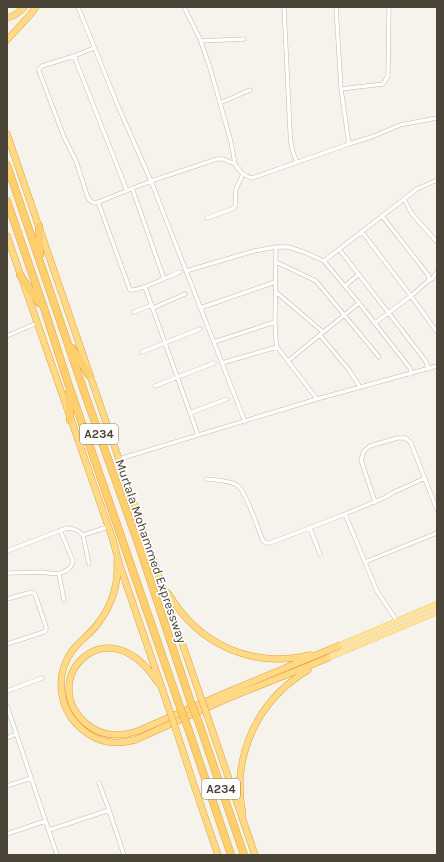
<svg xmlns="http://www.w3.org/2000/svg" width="444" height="862" viewBox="0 0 444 862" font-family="Karla,sans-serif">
	<rect width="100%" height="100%" fill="#f6f3ec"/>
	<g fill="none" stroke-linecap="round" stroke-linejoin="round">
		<g stroke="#c2bbae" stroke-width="4.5">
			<path id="minor" d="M 78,7 L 118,106 L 151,181 L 245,422
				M 284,7 L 290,131 C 290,142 292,152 297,162
				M 201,41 L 244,39
				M 94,48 L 74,56 L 42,66 L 39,69 L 39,71 L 64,137 L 76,161 L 88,198 C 90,201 92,203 96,203 L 151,181 L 217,159 L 223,159 L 235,164 L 231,142 L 210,68 L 200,39 L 184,7
				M 74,56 L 127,191
				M 341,89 L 383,84 L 388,76 L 389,7
				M 220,103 L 250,90
				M 349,144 L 374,136 L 400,125 L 437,118
				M 235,164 C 240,171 243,176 252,178 L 349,144 L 341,89 L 336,7
				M 132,188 L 164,279
				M 404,199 L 412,214 L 437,242
				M 98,202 L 130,290 C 140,291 169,276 180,272
				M 207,218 L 232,209 L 235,207 L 236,189 L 243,174
				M 362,232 L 411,296 L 437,332
				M 276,247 L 275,322 L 276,341 L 277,347 L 317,399
				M 339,249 L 425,360 L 429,369
				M 324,261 L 417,189 L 437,180
				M 276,262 L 312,279 L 316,281 L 379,357
				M 186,271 L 254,251 L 276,247 L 288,247 L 304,252 L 324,261 L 359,303 L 406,363 L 410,368 L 411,374
				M 428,281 L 432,279 L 437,272
				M 345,286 L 359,274
				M 145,287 L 198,435
				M 276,292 L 323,332
				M 153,308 L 185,294
				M 200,308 L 275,282
				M 134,312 L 152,305
				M 375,323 L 411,296 L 428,281 L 429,276 L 382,216
				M 320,335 L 349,370 L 360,387
				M 7,336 L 37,323
				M 214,342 L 275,322
				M 142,352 L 200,329
				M 288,361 L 359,303
				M 222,363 L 277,347
				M 155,386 L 214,363
				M 190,413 L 227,399
				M 119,459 L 317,399 L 437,366
				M 206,479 C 216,480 228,480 237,485 C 246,491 258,529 263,541 L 266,543 L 270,543 L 343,515 L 386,497 L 392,493 L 425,478
				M 375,502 L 361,460 L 364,451 L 370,446 L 397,438 L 406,438 L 411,443 L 437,510
				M 345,514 L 377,591 L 397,621
				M 310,528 L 320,554
				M 83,535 L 89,564
				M 7,551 L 67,528 C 74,528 78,530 83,535 L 108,527
				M 365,562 L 437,533
				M 7,573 C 18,573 30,572 42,572 C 49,573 57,575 63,572 C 69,570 72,567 73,561 L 60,530
				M 59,574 L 64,600
				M 7,599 L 32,592 L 35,594 L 46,627 L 46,630 L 44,632 L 7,644
				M 7,691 L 42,678
				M 7,706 L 57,855
				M 7,738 L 16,734
				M 99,783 L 109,810 L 124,855
				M 7,786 L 31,778
				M 49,830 L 109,810
				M 7,834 L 45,821"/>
		</g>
		<g stroke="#e6c16a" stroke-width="6">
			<path id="primary" d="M 338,646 L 437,604
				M 328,658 L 437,612"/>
		</g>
		<g stroke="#e0a43c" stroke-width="7">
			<path id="trunk" d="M 7,18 C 14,16 19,13 24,7
				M 7,40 L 30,15 L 36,7
				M 7,134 L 201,698
				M 7,236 L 113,540 L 119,563 L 170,712
				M 117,562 C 119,583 112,605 99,622 C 92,633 80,640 72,651 C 54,676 59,711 83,730 C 99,743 115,745 135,740 L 224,700 L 328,658
				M 168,593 C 198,644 251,669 310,655
				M 158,683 C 107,602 34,682 88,725 C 103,737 120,737 138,731 L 230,691 L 338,646
				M 207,715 L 255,855
				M 176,730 L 195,788 L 218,855
				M 242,818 C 243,813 242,808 241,803 C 240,795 240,786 240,778 C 244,732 268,694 308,670"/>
		</g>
		<g stroke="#e0a43c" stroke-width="8">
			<path id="motorway" d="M 7,165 L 87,400 L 138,543 L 191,703
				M 7,201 L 45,311 L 68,383 L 180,707
				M 39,226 L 40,254
				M 20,275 L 39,303
				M 72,348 L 89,375
				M 69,393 L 70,420
				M 199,723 L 244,855
				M 188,728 L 231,855"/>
		</g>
		<use href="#minor" stroke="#fff" stroke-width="3.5"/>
		<use href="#primary" stroke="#ffe39c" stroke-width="5.5"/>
		<use href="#trunk" stroke="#ffd985" stroke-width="6"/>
		<use href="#motorway" stroke="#ffcf6e" stroke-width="7"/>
		<g stroke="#e0a43c" stroke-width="7" stroke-linecap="butt">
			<path id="trunk-bridge" d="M 201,698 L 207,715
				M 170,712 L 176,730"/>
		</g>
		<g stroke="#e0a43c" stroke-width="8" stroke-linecap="butt">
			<path id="motorway-bridge" d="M 191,703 L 199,723
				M 180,707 L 188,728"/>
		</g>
		<use href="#trunk-bridge" stroke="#ffd985" stroke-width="6"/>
		<use href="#motorway-bridge" stroke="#ffcf6e" stroke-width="7"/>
	</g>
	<g text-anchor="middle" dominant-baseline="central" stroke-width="3.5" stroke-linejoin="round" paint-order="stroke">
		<g fill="#fff" stroke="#817c74" stroke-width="1">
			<rect x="80" y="424" width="38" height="20" rx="3"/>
			<rect x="202" y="779" width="38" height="20" rx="3"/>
		</g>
		<g font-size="12" font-weight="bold" fill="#4b4439">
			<text x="99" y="434">A234</text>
			<text x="221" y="789">A234</text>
		</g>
		<g font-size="13" fill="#4b4439" stroke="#fff">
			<text transform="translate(151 551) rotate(71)">Murtala Mohammed Expressway</text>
		</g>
	</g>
	<rect width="444" height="862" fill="none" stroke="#4b4439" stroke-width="16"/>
</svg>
